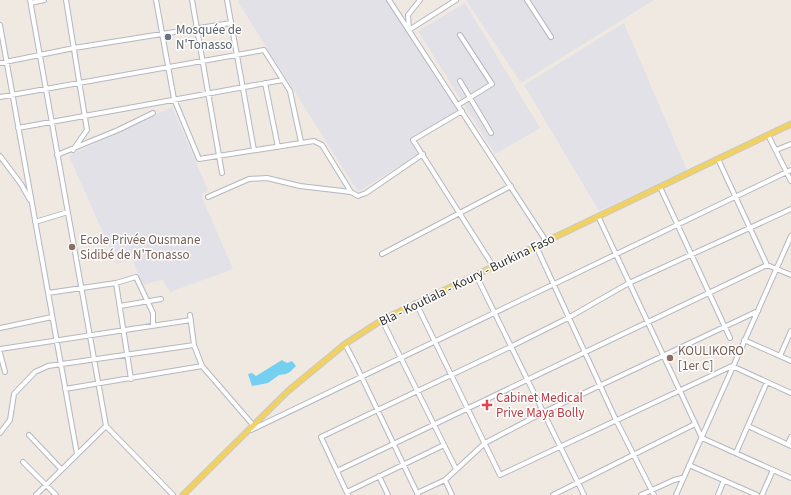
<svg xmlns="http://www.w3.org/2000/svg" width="791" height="495" viewBox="0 0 791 495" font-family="'Source Sans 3',sans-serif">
	<rect width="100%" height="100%" fill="#efe9e1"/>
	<path fill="#e3e1e8" d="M 240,0 L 387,0 L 459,109 L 410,141 L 418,154 L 358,192 L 238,2 Z
		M 466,0 L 654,0 L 521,83 Z
		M 465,3 L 540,128 L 495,154 L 418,31 Z
		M 624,23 L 687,170 L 599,211 L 524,85 Z
		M 172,107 L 208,190 L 201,195 L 233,269 L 170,292 L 162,280 L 142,285 L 132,258 L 117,264 L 69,156 Z"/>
	<path fill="#75cff0" d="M 282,360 L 287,363 L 292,361 L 296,366 C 289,373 289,374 279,375 L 268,383 L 252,386 L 248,374 L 252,373 L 256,376 Z"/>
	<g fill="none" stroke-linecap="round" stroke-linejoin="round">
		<g stroke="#b4b7c1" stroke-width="6">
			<path id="minor" d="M 30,0 L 106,426 L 173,495
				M 66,0 L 87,130 L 73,150
				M 156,0 L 174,99 L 199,159 L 314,141 L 322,145 L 351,192 L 358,196 L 366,193 L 423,154
				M 192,0 L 222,173
				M 227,0 L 254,150
				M 389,0 L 546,241
				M 420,0 L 408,15 L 409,30 L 456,0
				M 527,0 L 551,37
				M 31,3 L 44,0
				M 0,25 L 77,454
				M 0,63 L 74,48 L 231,23
				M 460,81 L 491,133
				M 265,83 L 278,147
				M 0,97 L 264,50 L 283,80
				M 458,105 L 492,84 L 460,35
				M 462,111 L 413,140 L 493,266
				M 18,128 L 283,80 L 290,91 L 301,142
				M 768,135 L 791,181
				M 776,150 L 791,144
				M 57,155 L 118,130 L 153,113
				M 0,156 L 21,184 L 30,200
				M 718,159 L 767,265 L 791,275
				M 660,187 L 730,338
				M 208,197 L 249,179 L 267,178 L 300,186 L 351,192
				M 598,216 L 702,438 L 791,478
				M 35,222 L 68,212
				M 536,246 L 616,420 L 654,495
				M 382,254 L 511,186
				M 476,275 L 584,495
				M 116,283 L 131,379
				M 48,293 L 116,283 L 136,277 L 153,313 L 153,325
				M 416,303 L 500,475 L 732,366 L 791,393
				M 120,306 L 161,299
				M 190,315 L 194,345 L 202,366 L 253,425
				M 382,320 L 456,469
				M 0,328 L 52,317
				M 744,340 L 791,361
				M 345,344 L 355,363 L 418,495
				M 0,349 L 191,320
				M 0,353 L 5,372
				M 780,356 L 791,331
				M 65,389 L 202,366
				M 748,426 L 791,446
				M 251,430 L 791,170
				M 0,433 L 10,420 L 14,394 L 35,372 L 48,366 L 194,345
				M 29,435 L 61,469
				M 788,444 L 791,437
				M 736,453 L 767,382
				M 23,462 L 56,495
				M 689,465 L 757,495
				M 337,471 L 767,265
				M 379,476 L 388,495
				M 445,480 L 485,443 L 544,412 L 758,311
				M 347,492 L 444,445
				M 417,493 L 445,480 L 452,495
				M 36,495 L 106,426
				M 348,495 L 321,437 L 512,346 L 568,318 L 629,283 L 791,209
				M 553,495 L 695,424
				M 641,495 L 674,480 L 682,478
				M 676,495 L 791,236
				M 718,495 L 724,480
				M 762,495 L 773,470"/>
		</g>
		<g stroke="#c9c9c9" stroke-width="7">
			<path id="major" d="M 183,495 L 288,391 L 345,344 L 382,320 L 791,124"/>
		</g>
		<use href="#minor" stroke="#fff" stroke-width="4"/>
		<use href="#major" stroke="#f2d163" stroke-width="5"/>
	</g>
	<circle fill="#6b7280" stroke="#fff" stroke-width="1.5" cx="168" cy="37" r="4"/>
	<g fill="#8d6e63" stroke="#fff" stroke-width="1.5">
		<circle cx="72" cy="247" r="4"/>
		<circle cx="670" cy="358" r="4"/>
	</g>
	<path fill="#e0444e" stroke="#fff" stroke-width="1.5" d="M485 399h4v4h4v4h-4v4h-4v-4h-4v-4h4z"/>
	<g text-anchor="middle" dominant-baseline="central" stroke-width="3" stroke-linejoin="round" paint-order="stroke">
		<g font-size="13" fill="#5b616d" stroke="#fff" text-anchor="start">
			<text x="176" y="30">Mosquée de<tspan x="176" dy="15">N'Tonasso</tspan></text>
		</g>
		<g font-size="13" fill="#785e54" stroke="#fff" text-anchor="start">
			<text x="80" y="240">Ecole Privée Ousmane<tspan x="80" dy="15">Sidibé de N'Tonasso</tspan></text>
			<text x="678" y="351">KOULIKORO<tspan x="678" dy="15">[1er C]</tspan></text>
		</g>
		<g font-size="13" fill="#2e2e2e" stroke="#fff">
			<text transform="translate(467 280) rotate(-26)">Bla - Koutiala - Koury - Burkina Faso</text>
		</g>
		<g font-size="13" fill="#be3a42" stroke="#fff" text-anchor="start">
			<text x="496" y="398">Cabinet Medical<tspan x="496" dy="15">Prive Maya Bolly</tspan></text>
		</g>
	</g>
</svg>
